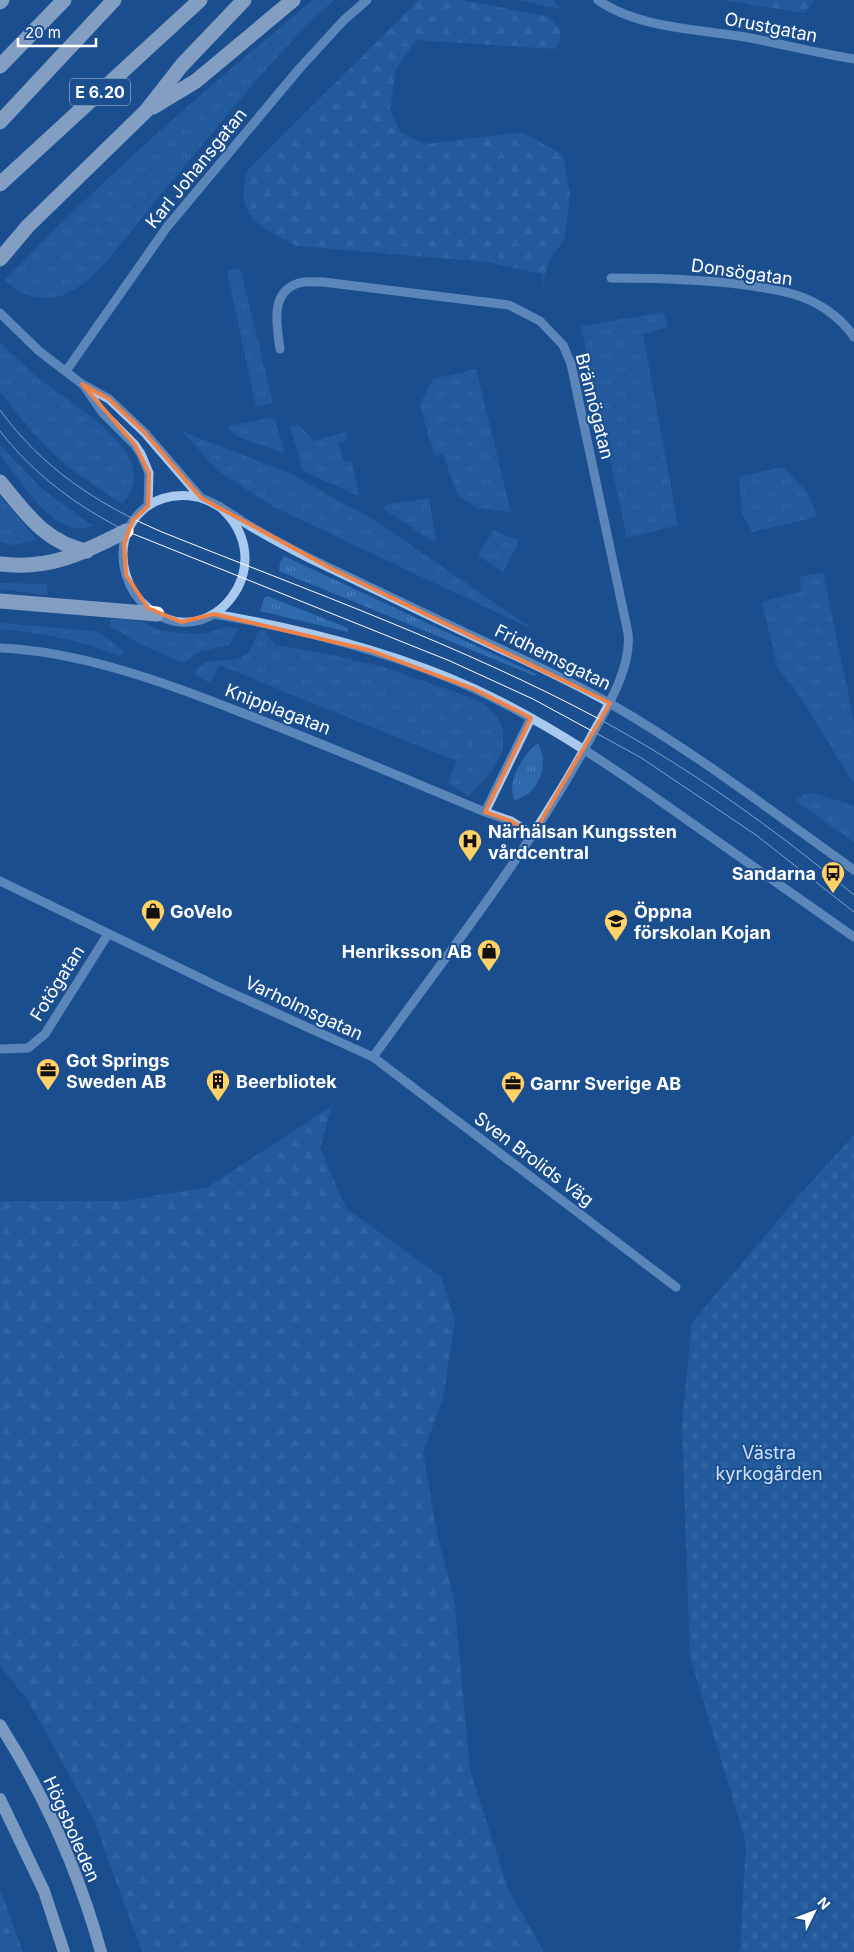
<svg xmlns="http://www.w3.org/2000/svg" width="854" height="1952" viewBox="0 0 854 1952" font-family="Inter,sans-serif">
	<defs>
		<pattern id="grass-tufts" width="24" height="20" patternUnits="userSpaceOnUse" patternTransform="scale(1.25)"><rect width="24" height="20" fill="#2e69ad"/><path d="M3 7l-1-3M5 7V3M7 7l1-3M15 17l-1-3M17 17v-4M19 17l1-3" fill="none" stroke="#4d80b9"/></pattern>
		<pattern id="forest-firs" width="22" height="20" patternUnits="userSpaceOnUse" patternTransform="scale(1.25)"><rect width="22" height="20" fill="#2e69ad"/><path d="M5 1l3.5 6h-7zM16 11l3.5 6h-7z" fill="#4d80b9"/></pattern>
		<pattern id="cemetery-stones" width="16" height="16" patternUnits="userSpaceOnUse" patternTransform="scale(1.25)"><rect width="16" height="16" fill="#2e69ad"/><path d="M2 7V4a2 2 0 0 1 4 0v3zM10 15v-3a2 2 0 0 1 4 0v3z" fill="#4d80b9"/></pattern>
		<pattern id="park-crowns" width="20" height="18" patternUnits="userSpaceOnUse" patternTransform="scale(1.25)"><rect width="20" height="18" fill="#2e69ad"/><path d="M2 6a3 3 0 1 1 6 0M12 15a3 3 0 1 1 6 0" fill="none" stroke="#4d80b9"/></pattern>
	</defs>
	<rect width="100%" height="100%" fill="#1b4f8f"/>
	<path fill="url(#grass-tufts)" d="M 313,0 L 334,0 C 269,59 215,131 158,198 C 133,226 97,285 60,296 C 39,302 19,295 5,280 C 101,180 206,88 313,0 Z
		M 518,0 L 553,0 L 562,9 L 517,0 Z
		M 240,268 L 273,403 L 256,407 L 227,271 Z
		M 664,312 L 668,327 L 643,334 L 678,525 L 627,538 L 581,326 Z
		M 0,342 C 14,355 27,369 42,381 C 74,406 167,456 122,504 L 65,465 L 34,434 L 0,392 Z
		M 476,369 L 511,512 L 477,508 L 458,496 L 443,454 L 434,456 L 420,404 L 433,379 Z
		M 275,417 L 284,453 L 241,438 L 230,431 L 229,426 Z
		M 298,424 L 314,441 L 345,432 L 347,440 L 338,443 L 344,462 L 352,461 L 359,496 L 303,471 L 290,427 Z
		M 183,432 L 289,473 L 379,523 L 534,630 L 274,507 L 218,471 Z
		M 0,445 L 43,490 L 93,526 C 54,541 22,481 0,455 Z
		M 783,467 L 808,493 L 817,517 L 752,532 L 742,513 L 739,477 Z
		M 0,496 L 37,540 L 11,545 L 0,542 Z
		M 429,498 L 436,539 L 432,541 L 384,509 L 385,505 Z
		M 284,556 L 536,674 L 535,676 L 279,571 L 280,562 Z
		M 823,572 L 854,722 L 854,784 L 793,686 L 778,670 L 762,602 L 801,591 L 800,577 Z
		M 0,583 L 47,584 L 47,595 L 0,589 Z
		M 267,596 L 348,628 L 348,632 L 260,611 L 264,598 Z
		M 121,619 L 142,622 L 162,631 L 192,634 L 208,633 L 224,627 L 239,628 L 229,645 L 201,651 L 183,663 L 140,644 L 110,626 L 111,620 Z
		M 0,623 L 93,631 L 101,634 L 124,651 L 120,656 C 79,640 43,633 0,629 Z
		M 259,630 L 265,631 L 275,645 L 323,653 L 383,667 L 478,700 L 487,707 L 498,718 L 503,730 L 503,751 L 492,771 L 468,796 L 448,783 L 456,761 L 219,665 L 210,683 L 194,674 C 205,651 230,668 246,654 C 254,648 254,638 259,630 Z
		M 538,743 C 550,764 539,794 515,800 C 505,783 524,753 538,743 Z
		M 814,793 L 854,806 L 854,842 L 795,801 L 804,794 Z"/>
	<path fill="url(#forest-firs)" d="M 419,0 L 463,0 L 549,17 L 560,30 L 560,41 L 556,49 L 416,40 L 396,69 L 390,109 L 401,133 L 426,144 L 522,132 L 563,155 L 570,195 L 564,240 L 549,260 L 541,292 L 543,274 L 487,262 L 297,246 C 276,236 248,225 244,199 C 242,191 245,181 246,172 Z
		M 723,0 L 814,0 L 805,13 Z
		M 332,1106 L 320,1148 L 346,1208 L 441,1277 L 455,1320 L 443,1399 L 423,1452 L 437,1534 L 454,1598 L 470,1770 L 508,1889 L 544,1952 L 142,1952 L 93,1818 L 28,1700 L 0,1666 L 0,1201 L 123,1201 L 208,1187 Z
		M 0,1889 L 23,1952 L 0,1952 Z"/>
	<path fill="url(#cemetery-stones)" d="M 854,1135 L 854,1952 L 740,1952 L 746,1843 L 690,1656 L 682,1423 L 692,1323 L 796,1199 Z"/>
	<path fill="url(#park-crowns)" d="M 494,530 L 519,541 L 503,573 L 478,555 Z"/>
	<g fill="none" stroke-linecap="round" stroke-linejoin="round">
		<path stroke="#a9c9ee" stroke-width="9" d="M 598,0 C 637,28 698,29 745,37 C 782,44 817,53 854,59
			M 611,278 C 666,278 740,280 793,294 C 817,301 840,316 854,337
			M 0,313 L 39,351 L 82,384 L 109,399 L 145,433 L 201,498
			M 280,349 C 277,326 269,292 299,283 C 306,281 316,282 323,282 L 509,305 L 540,321 L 563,345 L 571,364 L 628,633 C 632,666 608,706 592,735 C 531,849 449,952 373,1057
			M 66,371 L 167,227 L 299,69 L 344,20 L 367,0
			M 84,386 L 102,412 L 135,445 L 141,454 L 149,473 L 148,506
			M 219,506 C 286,564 209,658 148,608 C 138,600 130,588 126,575 C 112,528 148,487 197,497 C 213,501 228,512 242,521 C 264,535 287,547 311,559 C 362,583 413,608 464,632 C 513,655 564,677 611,704 C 696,753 774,813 854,870
			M 214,614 C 302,629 393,652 475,689 C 552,725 621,773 690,822 C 745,860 799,899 854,937
			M 0,648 C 79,651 167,683 240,712 C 322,743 403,778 485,812 L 511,821 L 533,835
			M 485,812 L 531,718
			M 0,881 L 223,989 L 373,1057 L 676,1287
			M 0,1049 L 28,1048 L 45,1034 L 108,934"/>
		<path stroke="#f0f6ff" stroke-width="12" d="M 0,1725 C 44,1794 79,1873 101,1952
			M 0,1799 L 44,1891 L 64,1952"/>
		<path stroke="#fff" stroke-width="15" d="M 0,2 L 2,0
			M 0,66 L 64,0
			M 153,107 L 196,81 L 293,0
			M 0,122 L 114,0
			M 0,184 L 200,0
			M 0,259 L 28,226 L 146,111 L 182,65 L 244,0
			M 0,482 C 26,513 45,543 87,551
			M 0,564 C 50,570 83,553 126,531
			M 0,601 L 157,614"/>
		<path stroke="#fff" stroke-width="1" d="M 0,410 C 42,468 97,504 162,532 C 309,591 461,645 601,720 C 691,769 776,830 854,895
			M 0,431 C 34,475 77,506 126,531 L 450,661 L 533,699 L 640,757 L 756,835 L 854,912"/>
	</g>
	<path d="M0 0H854V1952H0ZM 82,384 L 109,399 L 145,433 L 201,498 L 332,569 L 610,703 L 533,835 L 511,821 L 485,812 L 531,718 L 474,689 L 369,650 L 214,614 L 181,622 L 148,608 L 126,575 L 124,544 L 133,520 L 148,506 L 149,473 L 135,445 Z" fill="#1b4f8f" fill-opacity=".55" fill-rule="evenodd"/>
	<path fill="none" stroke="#ee8249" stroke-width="4" stroke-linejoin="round" d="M 82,384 L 109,399 L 145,433 L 201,498 L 332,569 L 610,703 L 533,835 L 511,821 L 485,812 L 531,718 L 474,689 L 369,650 L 214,614 L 181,622 L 148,608 L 126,575 L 124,544 L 133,520 L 148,506 L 149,473 L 135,445 Z"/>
	<defs>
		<g id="hospital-pin" transform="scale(1.25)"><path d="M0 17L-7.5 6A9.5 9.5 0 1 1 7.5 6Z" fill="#ffd166" stroke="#1b4f8f"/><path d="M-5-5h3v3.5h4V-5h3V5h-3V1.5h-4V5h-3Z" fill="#111"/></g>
		<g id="bus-pin" transform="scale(1.25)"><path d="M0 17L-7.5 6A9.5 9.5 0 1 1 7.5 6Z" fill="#ffd166" stroke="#1b4f8f"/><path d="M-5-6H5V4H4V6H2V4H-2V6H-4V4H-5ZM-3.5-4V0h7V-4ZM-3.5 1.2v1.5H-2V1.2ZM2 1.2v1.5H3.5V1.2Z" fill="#111"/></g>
		<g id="shop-pin" transform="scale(1.25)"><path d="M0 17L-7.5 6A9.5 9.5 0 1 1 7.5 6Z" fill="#ffd166" stroke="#1b4f8f"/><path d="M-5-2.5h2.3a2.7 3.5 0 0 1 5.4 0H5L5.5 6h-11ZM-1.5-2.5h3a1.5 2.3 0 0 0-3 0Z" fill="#111"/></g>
		<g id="school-pin" transform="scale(1.25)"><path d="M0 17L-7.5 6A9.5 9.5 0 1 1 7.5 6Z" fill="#ffd166" stroke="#1b4f8f"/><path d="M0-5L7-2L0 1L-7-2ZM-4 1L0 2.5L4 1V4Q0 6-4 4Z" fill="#111"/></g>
		<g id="office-pin" transform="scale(1.25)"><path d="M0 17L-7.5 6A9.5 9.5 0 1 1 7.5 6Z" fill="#ffd166" stroke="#1b4f8f"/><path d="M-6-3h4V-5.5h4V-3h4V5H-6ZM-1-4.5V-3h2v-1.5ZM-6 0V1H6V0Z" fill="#111"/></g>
		<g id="building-pin" transform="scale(1.25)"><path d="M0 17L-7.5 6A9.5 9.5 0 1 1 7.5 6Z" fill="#ffd166" stroke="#1b4f8f"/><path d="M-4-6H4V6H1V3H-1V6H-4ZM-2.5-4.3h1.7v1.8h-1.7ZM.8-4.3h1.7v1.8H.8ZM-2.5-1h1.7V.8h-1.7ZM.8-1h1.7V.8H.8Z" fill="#111"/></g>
	</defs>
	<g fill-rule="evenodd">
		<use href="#hospital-pin" x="470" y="841"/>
		<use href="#bus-pin" x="833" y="873"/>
		<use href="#shop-pin" x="153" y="911"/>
		<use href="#school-pin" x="616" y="921"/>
		<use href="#shop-pin" x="489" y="951"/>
		<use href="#office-pin" x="48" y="1070"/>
		<use href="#building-pin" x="218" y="1081"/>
		<use href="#office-pin" x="513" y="1083"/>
	</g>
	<g text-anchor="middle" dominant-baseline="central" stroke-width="4" stroke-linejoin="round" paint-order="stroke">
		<rect fill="#1b4f8f" stroke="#bbcadd" stroke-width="1" x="70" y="78.5" width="60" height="27" rx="4"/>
		<g font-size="16" font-weight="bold" fill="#fff">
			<text x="100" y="92">E 6.20</text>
		</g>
		<g font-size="18" fill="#fff" stroke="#1b4f8f">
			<text transform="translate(771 27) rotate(11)">Orustgatan</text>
			<text transform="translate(196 168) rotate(-51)">Karl Johansgatan</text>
			<text transform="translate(742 272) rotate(8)">Donsögatan</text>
			<text transform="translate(595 406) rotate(76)">Brännögatan</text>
			<text transform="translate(553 657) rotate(26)">Fridhemsgatan</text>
			<text transform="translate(278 709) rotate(21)">Knipplagatan</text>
			<text transform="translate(57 983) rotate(-58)">Fotögatan</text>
			<text transform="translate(304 1008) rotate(25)">Varholmsgatan</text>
			<text transform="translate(534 1159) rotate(37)">Sven Brolids Väg</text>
			<text transform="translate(72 1829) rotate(66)">Högsboleden</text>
		</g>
		<g font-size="18" font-weight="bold" fill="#fff" stroke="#1b4f8f" text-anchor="start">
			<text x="488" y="831">Närhälsan Kungssten<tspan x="488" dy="21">vårdcentral</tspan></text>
			<text x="816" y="873" text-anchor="end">Sandarna</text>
			<text x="170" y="911">GoVelo</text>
			<text x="634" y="911">Öppna<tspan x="634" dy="21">förskolan Kojan</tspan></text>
			<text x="472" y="951" text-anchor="end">Henriksson AB</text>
			<text x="66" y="1060">Got Springs<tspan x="66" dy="21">Sweden AB</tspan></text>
			<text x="236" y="1081">Beerbliotek</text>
			<text x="530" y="1083">Garnr Sverige AB</text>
		</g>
		<g font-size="18" fill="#cfe3fa" stroke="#1b4f8f">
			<text x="769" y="1452">Västra<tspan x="769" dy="21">kyrkogården</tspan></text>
		</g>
	</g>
	<g transform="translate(814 1912) rotate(48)" stroke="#1b4f8f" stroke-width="4" paint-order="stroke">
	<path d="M0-4L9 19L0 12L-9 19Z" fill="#ffffff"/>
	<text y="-8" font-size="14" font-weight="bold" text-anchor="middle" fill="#ffffff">N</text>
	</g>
	<path d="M18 38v8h78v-8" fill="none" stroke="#ffffff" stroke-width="2.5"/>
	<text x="25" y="38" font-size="15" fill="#ffffff" stroke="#1b4f8f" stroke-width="4" paint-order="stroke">20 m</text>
</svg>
